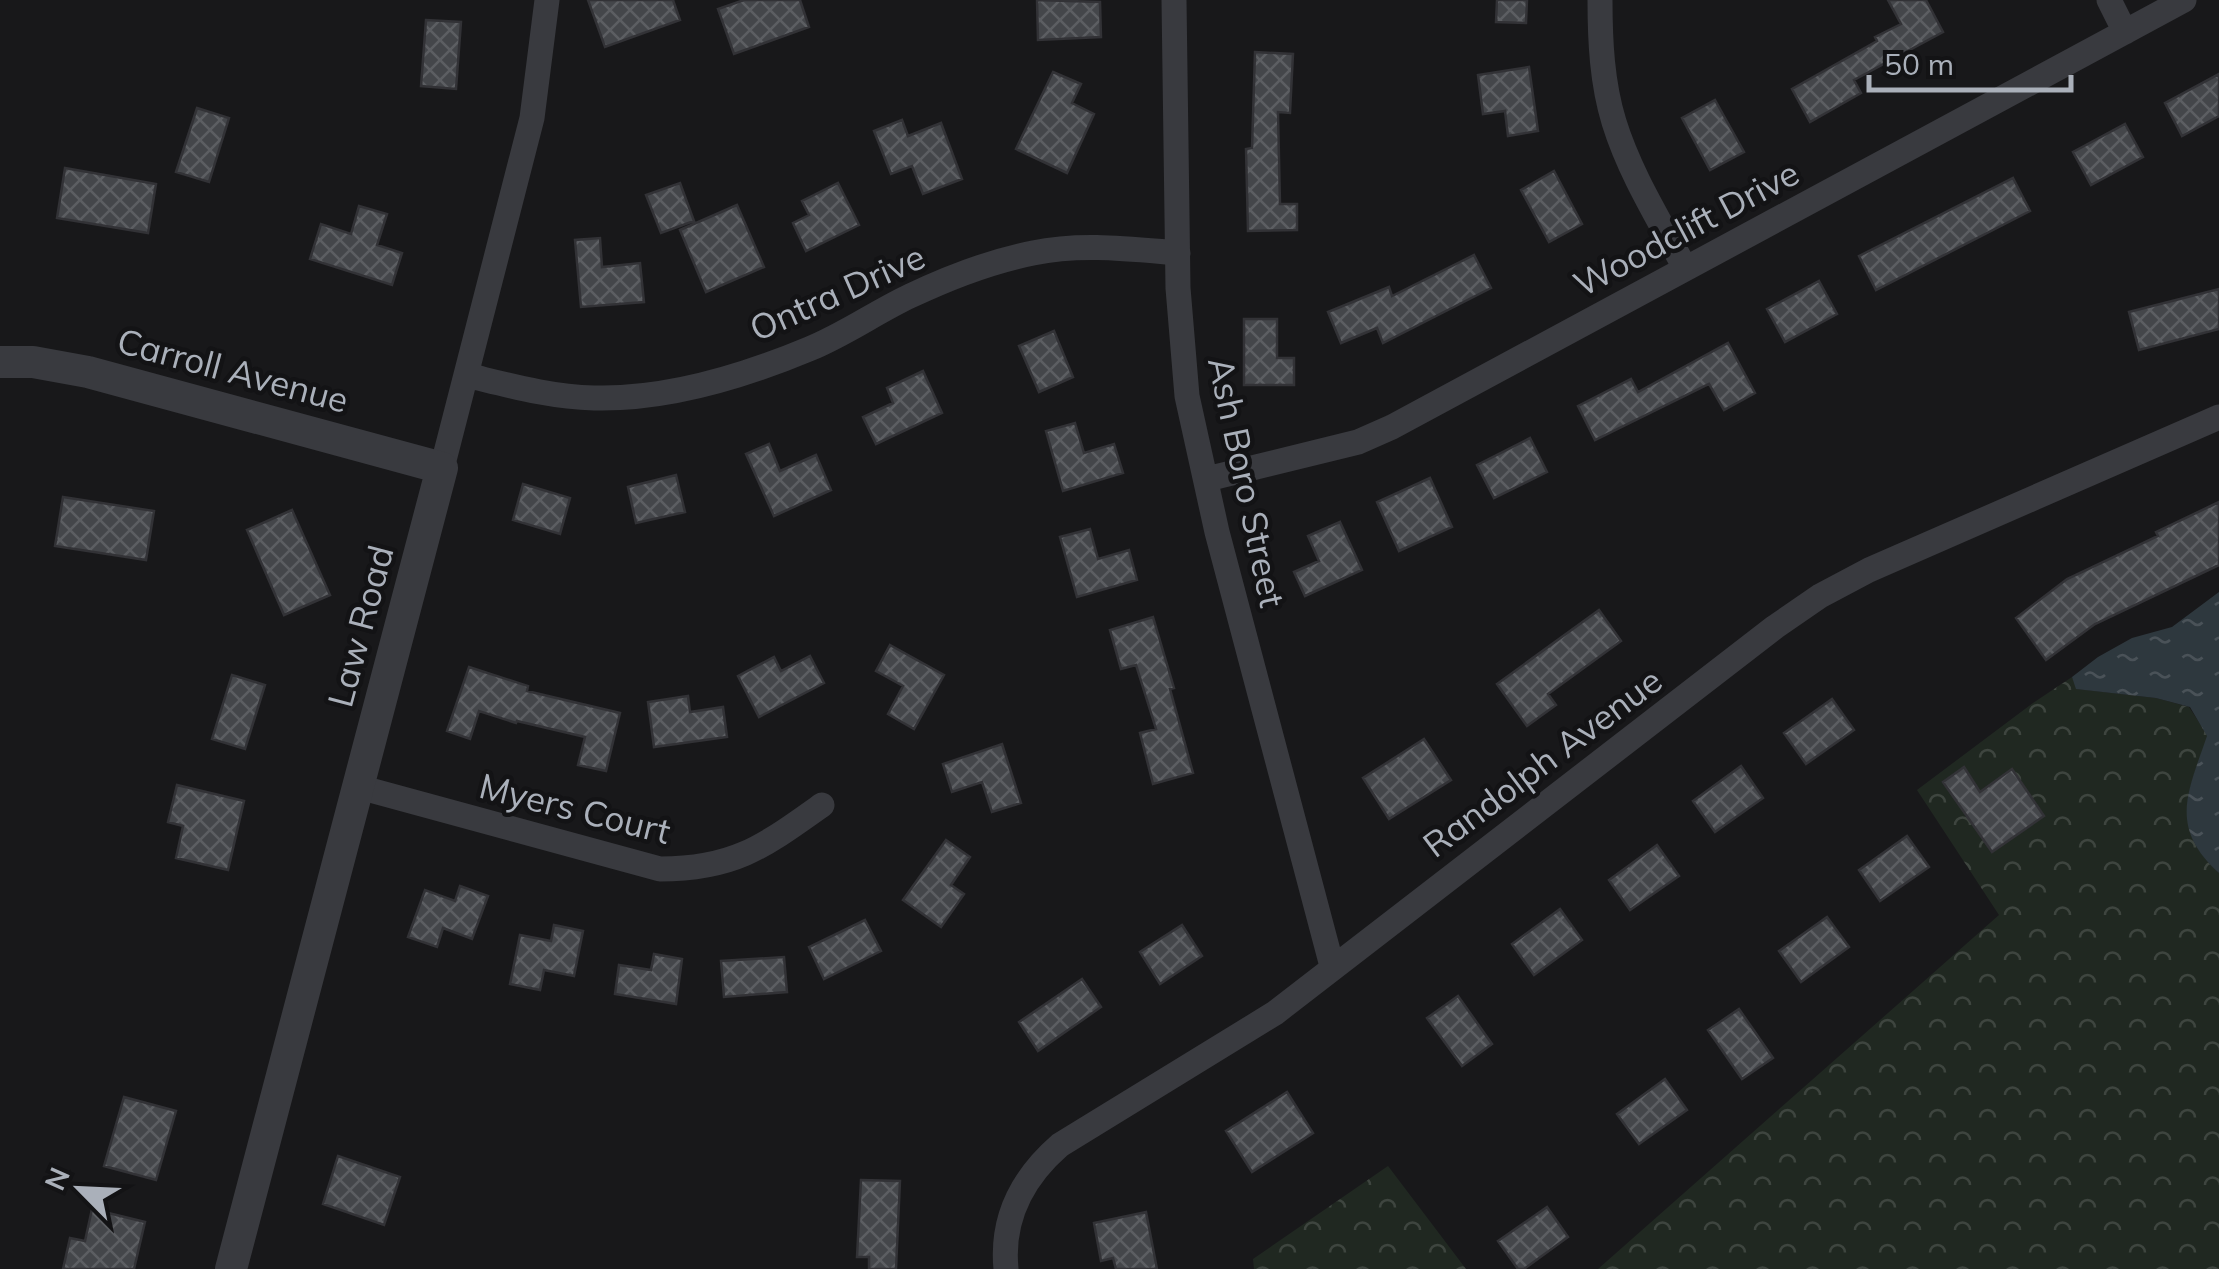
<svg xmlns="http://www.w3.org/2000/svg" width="2219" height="1269" viewBox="0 0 2219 1269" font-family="Mulish,sans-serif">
	<defs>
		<pattern id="forest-crowns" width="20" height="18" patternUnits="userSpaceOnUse" patternTransform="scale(2.5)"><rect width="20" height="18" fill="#202821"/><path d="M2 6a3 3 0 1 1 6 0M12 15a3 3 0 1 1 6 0" fill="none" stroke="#3e453f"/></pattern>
		<pattern id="water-ripples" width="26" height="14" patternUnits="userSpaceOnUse" patternTransform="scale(2.5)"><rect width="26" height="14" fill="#2e383e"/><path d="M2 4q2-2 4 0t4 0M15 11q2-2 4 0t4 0" fill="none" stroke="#4a5258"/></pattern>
		<pattern id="building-cross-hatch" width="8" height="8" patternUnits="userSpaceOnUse" patternTransform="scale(2.5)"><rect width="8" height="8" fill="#44464a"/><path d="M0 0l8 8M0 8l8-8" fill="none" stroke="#5c5e62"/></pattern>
	</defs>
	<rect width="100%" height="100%" fill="#18181a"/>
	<path fill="url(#forest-crowns)" d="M 2072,677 L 2077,689 L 2156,698 L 2189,707 L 2208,736 C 2188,791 2169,827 2219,873 L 2219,1269 L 1598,1269 L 1999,915 L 1917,790 L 2033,703 Z
		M 1388,1166 L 1466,1269 L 1254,1269 L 1253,1259 Z"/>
	<path fill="url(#water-ripples)" d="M 2219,592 L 2219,873 C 2168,827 2188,792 2207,736 L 2190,707 L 2156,698 L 2076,689 L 2072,677 L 2098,657 L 2132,638 L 2172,627 Z"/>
	<path fill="url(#building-cross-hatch)" stroke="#323236" stroke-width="2.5" d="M 588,0 L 673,0 L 680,20 L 605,47 Z
		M 744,0 L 800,0 L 809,27 L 734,54 L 718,9 Z
		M 1037,0 L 1100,2 L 1101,37 L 1038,40 Z
		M 1497,0 L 1527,0 L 1526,23 L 1496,22 Z
		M 1888,0 L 1926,0 L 1943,32 L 1854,80 L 1861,93 L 1810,122 L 1792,89 L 1877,41 L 1875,37 L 1901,24 Z
		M 426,20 L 461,22 L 456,89 L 421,86 Z
		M 1255,52 L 1293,54 L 1290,113 L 1278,112 L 1280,204 L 1297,204 L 1297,230 L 1248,231 L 1246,149 L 1252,148 Z
		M 1529,67 L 1538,131 L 1508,136 L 1505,111 L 1483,114 L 1478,75 Z
		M 1053,72 L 1081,84 L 1072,103 L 1094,114 L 1067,173 L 1016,149 Z
		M 2219,74 L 2219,116 L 2182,136 L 2165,103 Z
		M 1715,100 L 1744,152 L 1710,170 L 1682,118 Z
		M 197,108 L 229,118 L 209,182 L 176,172 Z
		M 902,120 L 908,136 L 941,123 L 962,179 L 923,194 L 912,166 L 891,174 L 874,131 Z
		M 2125,124 L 2143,157 L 2091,185 L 2073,152 Z
		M 65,168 L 156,184 L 148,233 L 57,218 Z
		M 1554,171 L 1582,224 L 1549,242 L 1521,190 Z
		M 2013,178 L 2030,211 L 1876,290 L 1859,256 Z
		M 680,183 L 694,221 L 661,233 L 646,195 Z
		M 838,183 L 859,225 L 806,251 L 793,223 L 809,215 L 802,201 Z
		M 737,205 L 764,267 L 706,292 L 680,230 Z
		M 359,206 L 387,214 L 377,245 L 402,253 L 392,285 L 310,259 L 321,224 L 351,234 Z
		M 600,238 L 602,267 L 640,263 L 644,302 L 581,307 L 575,240 Z
		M 1474,255 L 1491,288 L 1383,343 L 1377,328 L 1341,343 L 1328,312 L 1389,287 L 1392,296 Z
		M 1819,281 L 1837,314 L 1785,342 L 1767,309 Z
		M 2219,289 L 2219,329 L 2139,350 L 2129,312 Z
		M 1244,319 L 1277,319 L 1277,358 L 1294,358 L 1294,385 L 1244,385 Z
		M 1054,331 L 1073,377 L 1039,392 L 1019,346 Z
		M 1728,343 L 1755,393 L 1724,410 L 1709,384 L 1595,440 L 1578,406 L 1631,379 L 1638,392 Z
		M 923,371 L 942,413 L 876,444 L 863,417 L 893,403 L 887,388 Z
		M 1075,423 L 1084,453 L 1114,444 L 1123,473 L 1063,491 L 1046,431 Z
		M 1530,438 L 1547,472 L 1494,498 L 1477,465 Z
		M 769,444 L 780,471 L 816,455 L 831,490 L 774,516 L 746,454 Z
		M 676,475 L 685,512 L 636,523 L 628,487 Z
		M 1430,478 L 1452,527 L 1399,551 L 1377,502 Z
		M 523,484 L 570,498 L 560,534 L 513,520 Z
		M 63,497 L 154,511 L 146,560 L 55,546 Z
		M 2219,502 L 2219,565 L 2095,624 L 2046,660 L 2016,618 L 2067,579 L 2158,536 L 2156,532 Z
		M 292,510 L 330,595 L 284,615 L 247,530 Z
		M 1340,522 L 1362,570 L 1305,596 L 1294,572 L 1319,561 L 1308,536 Z
		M 1090,529 L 1098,559 L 1129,550 L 1137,580 L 1077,597 L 1060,537 Z
		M 1599,610 L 1621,641 L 1548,694 L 1556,705 L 1527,726 L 1497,684 Z
		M 1153,617 L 1174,688 L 1170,689 L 1193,773 L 1153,784 L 1140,733 L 1156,729 L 1136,665 L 1121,669 L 1110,630 Z
		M 890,645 L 944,675 L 914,729 L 888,714 L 903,686 L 876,671 Z
		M 810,656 L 824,683 L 759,717 L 738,676 L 774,657 L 781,671 Z
		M 469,667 L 528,686 L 527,691 L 620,713 L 606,771 L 578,765 L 585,737 L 517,721 L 516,723 L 479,711 L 470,739 L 447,731 Z
		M 232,675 L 265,685 L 245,749 L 212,739 Z
		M 688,696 L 690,712 L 723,707 L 727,737 L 654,747 L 648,702 Z
		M 1832,699 L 1854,730 L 1806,764 L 1784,733 Z
		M 1424,739 L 1451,780 L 1389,819 L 1363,778 Z
		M 1002,744 L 1021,803 L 992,812 L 982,782 L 952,792 L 943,764 Z
		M 1741,766 L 1763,798 L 1715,832 L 1693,801 Z
		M 1964,767 L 1980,792 L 2012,769 L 2044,816 L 1992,852 L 1943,782 Z
		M 177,785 L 244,801 L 228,870 L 176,858 L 183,826 L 168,822 Z
		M 1907,836 L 1929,867 L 1880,901 L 1859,870 Z
		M 946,840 L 970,857 L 951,885 L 964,894 L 941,927 L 903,900 Z
		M 1657,845 L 1679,876 L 1630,910 L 1609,880 Z
		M 460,886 L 488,896 L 472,939 L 443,928 L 437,947 L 408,937 L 425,890 L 455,901 Z
		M 1560,909 L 1582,940 L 1534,975 L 1512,944 Z
		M 1827,917 L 1849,947 L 1801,982 L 1779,951 Z
		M 865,920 L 881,951 L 824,979 L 809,947 Z
		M 554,925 L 583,931 L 574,976 L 544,970 L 540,990 L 510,984 L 520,935 L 551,941 Z
		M 1182,925 L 1202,956 L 1160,984 L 1140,952 Z
		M 654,954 L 682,959 L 676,1004 L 615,994 L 619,965 L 651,970 Z
		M 784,957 L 787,992 L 724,997 L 721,961 Z
		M 1082,979 L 1101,1007 L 1038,1051 L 1019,1022 Z
		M 1458,996 L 1492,1044 L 1462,1066 L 1427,1018 Z
		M 1739,1009 L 1773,1058 L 1742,1079 L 1708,1030 Z
		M 1665,1079 L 1687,1110 L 1639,1144 L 1617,1114 Z
		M 1287,1092 L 1313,1133 L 1252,1172 L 1226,1131 Z
		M 124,1097 L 176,1111 L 156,1180 L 104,1166 Z
		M 338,1156 L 400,1177 L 384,1225 L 323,1204 Z
		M 861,1180 L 900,1181 L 896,1269 L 869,1269 L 869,1257 L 857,1257 Z
		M 1547,1207 L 1568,1237 L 1524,1269 L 1518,1269 L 1498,1241 Z
		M 92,1209 L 145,1222 L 134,1269 L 63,1269 L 70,1238 L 85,1241 Z
		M 1146,1212 L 1157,1269 L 1116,1269 L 1113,1258 L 1101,1261 L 1094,1223 Z"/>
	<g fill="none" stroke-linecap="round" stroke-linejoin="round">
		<path stroke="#393a3f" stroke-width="25" d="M 1174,0 L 1178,288 L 1187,396 L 1217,532 L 1332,966
			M 1600,0 C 1600,41 1602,83 1614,122 C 1630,174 1660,221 1685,268
			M 2109,0 L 2125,32
			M 466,375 C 508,385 550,397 594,398 C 667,400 742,377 809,349 C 844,335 876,312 910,296 C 948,278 992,261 1033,253 C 1081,243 1129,249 1178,253
			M 442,468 L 532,118 L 547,0
			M 1207,479 L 1358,442 L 1392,427 L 2184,0
			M 359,787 L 660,869 C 734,869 763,847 822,805
			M 1006,1269 C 1001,1218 1022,1178 1060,1145 L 1275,1013 L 1775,627 L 1820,596 L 1869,570 L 2219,417"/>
		<path stroke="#393a3f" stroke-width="32" d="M 0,362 L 33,362 L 88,372 L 442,468 L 231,1269"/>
	</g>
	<g text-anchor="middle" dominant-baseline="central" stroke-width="9" stroke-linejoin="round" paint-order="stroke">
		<g font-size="35" fill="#aab0ba" stroke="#131315">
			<text transform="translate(1686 228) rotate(-28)">Woodclift Drive</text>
			<text transform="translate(837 292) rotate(-24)">Ontra Drive</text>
			<text transform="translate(233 370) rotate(15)">Carroll Avenue</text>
			<text transform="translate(1247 482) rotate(78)">Ash Boro Street</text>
			<text transform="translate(360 626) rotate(-75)">Law Road</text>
			<text transform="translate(1542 762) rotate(-37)">Randolph Avenue</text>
			<text transform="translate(575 808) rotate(14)">Myers Court</text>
		</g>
	</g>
	<g transform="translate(80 1189) rotate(294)" stroke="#131315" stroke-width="8" paint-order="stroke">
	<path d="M0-8L18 38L0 25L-18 38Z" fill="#aab0ba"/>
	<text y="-15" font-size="28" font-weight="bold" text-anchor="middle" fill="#aab0ba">N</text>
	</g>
	<path d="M1869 75v15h202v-15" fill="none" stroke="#aab0ba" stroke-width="5"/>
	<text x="1884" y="75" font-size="30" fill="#aab0ba" stroke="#131315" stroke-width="8" paint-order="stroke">50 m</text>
</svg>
